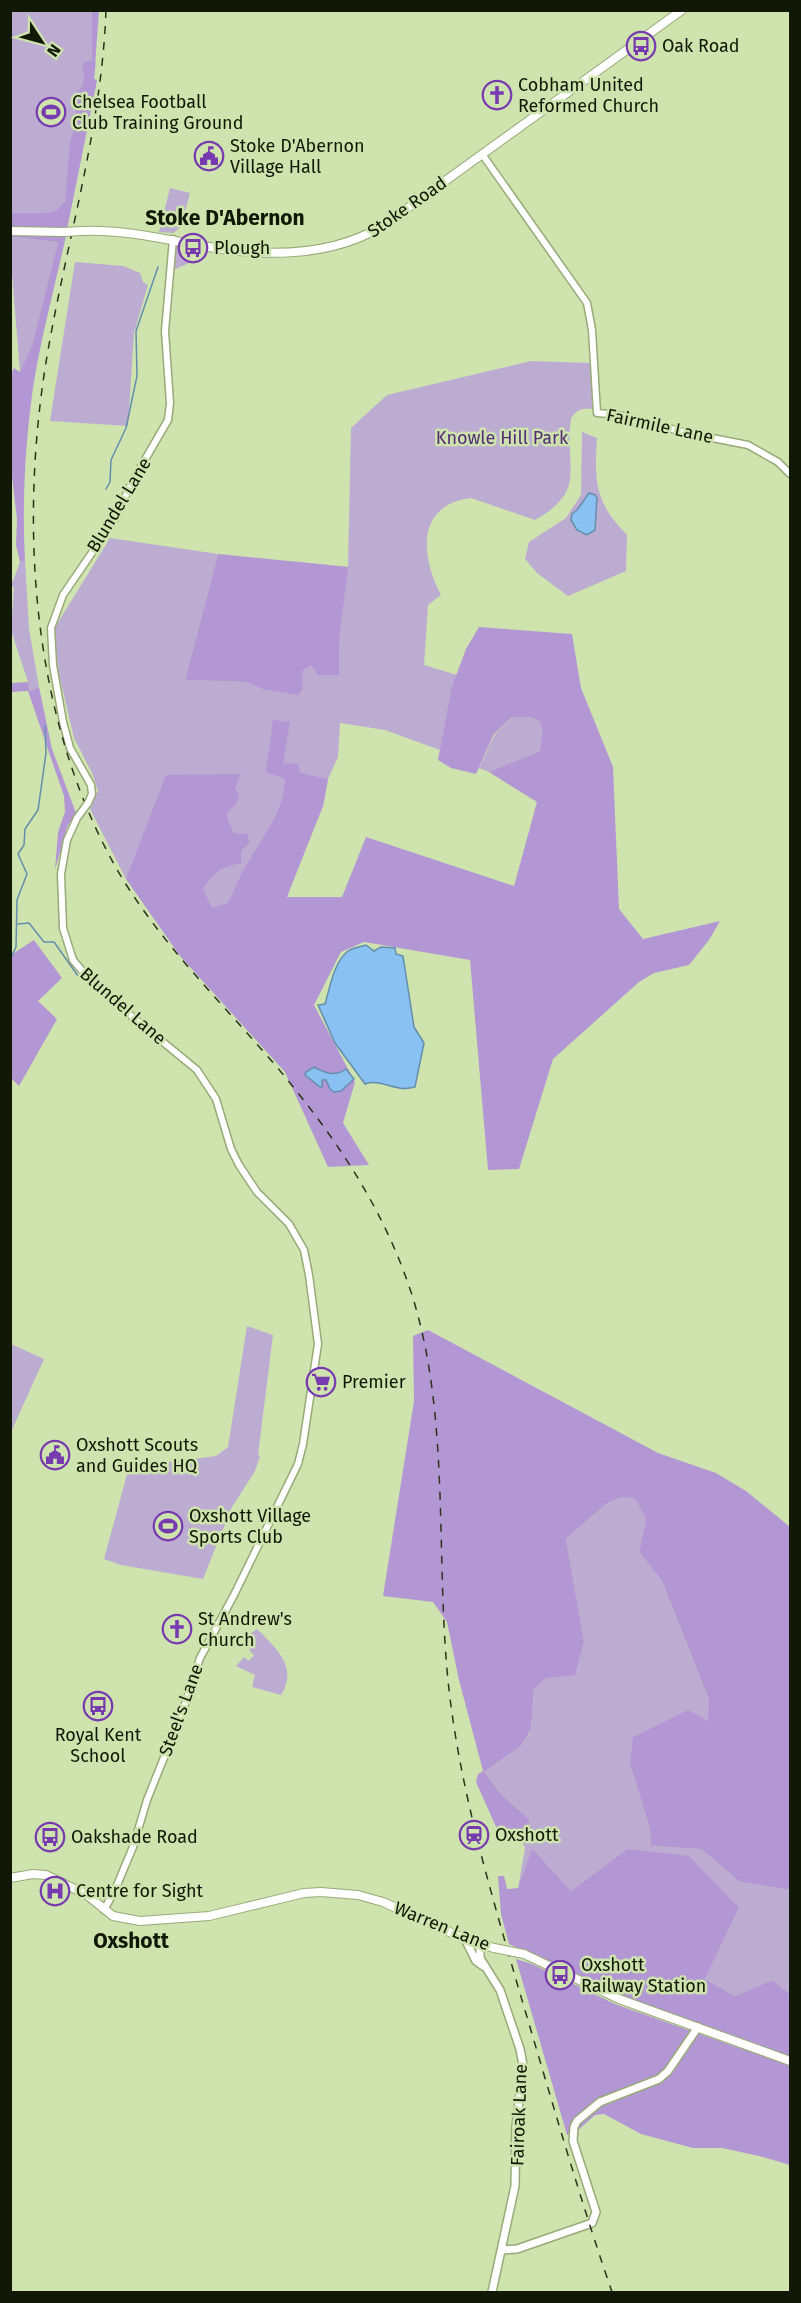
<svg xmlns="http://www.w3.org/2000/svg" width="801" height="2303" viewBox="0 0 801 2303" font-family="'Fira Sans',sans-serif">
	<rect width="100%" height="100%" fill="#cee3ae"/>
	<path fill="#bdacd2" d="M 10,11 L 92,11 L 92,61 L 96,62 L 94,79 L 97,80 L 67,229 L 11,228 Z
		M 170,188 L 190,193 L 181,227 L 173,233 L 159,232 Z
		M 10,234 L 12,237 L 58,242 L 32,345 L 20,372 L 11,262 Z
		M 179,245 L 206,251 L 205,256 L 171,271 L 175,248 Z
		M 75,262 L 123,266 L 140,273 L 143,282 L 148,285 L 134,333 L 128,426 L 50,421 Z
		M 531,361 L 591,363 L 593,409 C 583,408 576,409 571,419 C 564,468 588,490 535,520 L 471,498 C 415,505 421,557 441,595 L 428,605 L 424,665 L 457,675 L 451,689 L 440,750 L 385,730 L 340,723 L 338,757 L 328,779 L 323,806 L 305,846 L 221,936 L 126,879 L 90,809 L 98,791 L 92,773 L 74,738 L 58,670 L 54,629 L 110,538 L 218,554 L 185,680 L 246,682 L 262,689 L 288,561 L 348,567 L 351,428 L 387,395 Z
		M 582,432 L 597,438 C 594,482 595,502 627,535 L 626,571 L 568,596 L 537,573 L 525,559 L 529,542 L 566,518 L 581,495 Z
		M 25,561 L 29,628 L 39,687 L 28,691 L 28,682 L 11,630 L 14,587 L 11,586 L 11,581 L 13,581 L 20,562 Z
		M 512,717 L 531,717 L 540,722 L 542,729 L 540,751 L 489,772 L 479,768 L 495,734 Z
		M 247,1326 L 273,1335 L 258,1455 L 260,1456 L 255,1471 L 232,1507 L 203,1579 L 121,1565 L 104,1559 L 129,1467 L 216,1456 L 228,1447 Z
		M 11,1344 L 44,1359 L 11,1432 Z
		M 621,1497 L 635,1499 L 646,1519 L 639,1552 L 662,1581 L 709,1700 L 709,1721 L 630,1764 L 650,1829 L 651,1846 L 701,1849 L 740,1882 L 790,1890 L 790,1994 L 772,1980 L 735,1996 L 705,1979 L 739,1908 L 627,1849 L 571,1891 L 532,1848 L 518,1888 L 530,1820 L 501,1794 L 484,1772 L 521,1746 L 531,1731 L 534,1689 L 584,1641 L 566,1539 L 606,1504 Z
		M 257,1629 C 275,1647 299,1667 281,1695 L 252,1687 L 255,1675 L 236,1666 L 244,1657 L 249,1661 L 254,1655 L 249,1650 L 253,1645 L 248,1641 L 250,1638 L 248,1635 Z"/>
	<path fill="#b397d4" d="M 92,11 L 99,11 L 94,79 L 97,80 L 67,229 L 11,228 L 11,213 C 18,213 50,214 54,212 C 58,210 61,205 65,202 L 70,144 L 77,118 L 74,104 L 76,93 L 83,85 L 84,76 L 82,65 L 85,62 L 92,61 Z
		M 11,234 L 66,236 C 55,286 41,337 33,388 C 25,444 22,504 25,561 L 20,562 L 16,545 L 17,519 L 11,468 L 10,376 L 14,368 L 20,372 L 32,345 L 58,242 L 12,237 Z
		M 218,554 L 348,567 L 339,641 L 339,675 L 318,675 L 311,665 L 303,670 L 302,690 L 298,695 L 262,689 L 246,682 L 185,680 Z
		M 479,627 L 572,634 L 581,688 L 613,767 L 619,909 L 643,939 L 720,921 L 709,940 L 689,965 L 654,973 L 639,982 L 553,1059 L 519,1169 L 488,1170 L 470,960 L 364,942 L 341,952 L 314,1005 L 355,1082 L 343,1123 L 369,1165 L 328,1167 L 285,1072 L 180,956 L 126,879 L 166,775 L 241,774 L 235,788 L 239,795 C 234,817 218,803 234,833 L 247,834 L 250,842 L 241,851 L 241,863 C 220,868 215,871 203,889 L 212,908 L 228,903 C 233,893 237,883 242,873 C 257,844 285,813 285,779 L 266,772 L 273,720 L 290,722 L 283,765 L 288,763 L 298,764 L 300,773 L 328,779 L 323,806 L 287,897 L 342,897 L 366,837 L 514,886 L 537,802 L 489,772 L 540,751 L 542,729 L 540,722 L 531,717 L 512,717 L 494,734 L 476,774 L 451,768 L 438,760 L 451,689 L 466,649 Z
		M 28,682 L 29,691 L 39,687 L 52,749 L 76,813 L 67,827 L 55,870 L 58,832 L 65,812 L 64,796 L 28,691 L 11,692 L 11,683 Z
		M 34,940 L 62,978 L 38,1001 L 57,1019 L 19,1086 L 11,1078 L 11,955 Z
		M 428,1330 L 658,1453 L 716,1473 L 746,1491 L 790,1527 L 790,1890 L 740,1882 L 701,1849 L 651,1846 L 650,1829 L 630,1764 L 633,1737 L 688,1710 L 708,1721 L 709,1700 L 662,1581 L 639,1552 L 646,1519 L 635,1499 L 621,1497 L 606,1504 L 566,1539 L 584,1641 L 575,1675 L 546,1678 L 534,1689 L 531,1730 L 521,1746 L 484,1772 L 501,1794 L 530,1820 L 525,1848 L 519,1831 L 509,1831 L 504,1834 L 497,1829 L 476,1782 L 478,1774 L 483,1771 L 459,1680 L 447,1622 L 433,1602 L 383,1596 L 414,1401 L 413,1336 Z
		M 532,1848 L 571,1891 L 627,1849 L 689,1856 L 739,1908 L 705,1979 L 735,1996 L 772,1980 L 790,1994 L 790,2057 L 621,1995 L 509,1944 L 501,1914 L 498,1876 L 504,1876 L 507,1889 L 518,1888 Z
		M 516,1959 L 532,1964 L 615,2004 L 790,2066 L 790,2165 L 759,2156 L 722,2148 L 693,2148 L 641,2134 L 604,2114 L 595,2115 L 575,2133 L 567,2135 Z"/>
	<path fill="#88c1f2" stroke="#648eab" stroke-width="1.5" d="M 589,493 L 595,495 L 597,498 L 595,530 L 587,535 L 577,530 L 571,520 L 572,514 L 577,510 Z
		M 366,945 L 374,951 L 381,947 L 395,948 L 396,954 L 403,956 L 414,1027 L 424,1043 L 415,1087 C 394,1093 382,1078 365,1084 L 335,1043 L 318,1005 L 325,1004 C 330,987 334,962 348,951 C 353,947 361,947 366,945 Z
		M 314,1067 C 325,1073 335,1077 346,1069 L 354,1079 L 341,1091 L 334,1092 L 330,1089 L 326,1080 L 322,1080 L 322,1087 L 320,1087 L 305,1075 L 306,1072 Z"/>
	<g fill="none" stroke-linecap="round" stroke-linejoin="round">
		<path stroke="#648eab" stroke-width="1.5" d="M 106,489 L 110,482 L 111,460 L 126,428 L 137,376 L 136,331 L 158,267
			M 18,924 L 29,923 L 44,942 L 54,942 L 78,976
			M 10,960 L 16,947 L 17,900 L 27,874 L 18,854 L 24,845 L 25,829 L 38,810 L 46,753 L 45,726"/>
		<g stroke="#97aa78" stroke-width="9">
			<path id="tertiary" d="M 482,154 L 587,303 L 592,330 L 597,413 L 619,415 L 687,433 L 748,445 L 778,462 L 790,474
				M 88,803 L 92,794 L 91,785 L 70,748 L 63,722 L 53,665 L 51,628 L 63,595 L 115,519 L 132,482 L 168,420 L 170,403 L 165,331 L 173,239
				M 77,818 L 67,840 L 61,874 L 63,928 L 73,960 L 95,986 L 197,1070 L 216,1099 L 231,1149 L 239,1165 L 257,1192 L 289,1224 L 304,1250 L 309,1275 L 318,1344 L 303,1444 L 298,1464 L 234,1595 L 200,1658 L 183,1710 L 147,1800 L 133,1847 L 115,1890 L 104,1910"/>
		</g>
		<g stroke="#97aa78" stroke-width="10">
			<path id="secondary" d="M 465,1939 L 476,1961 L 483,1966
				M 480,1945 L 480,1958 L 500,1990 L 520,2049 L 523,2065 L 516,2127 L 515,2186 L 492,2292
				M 502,2250 L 517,2249 L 592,2223 L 596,2212 L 573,2141 L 574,2127 L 577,2121 L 600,2102 L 659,2079 L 668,2071 L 698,2027"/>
		</g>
		<g stroke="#97aa78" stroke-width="10">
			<path id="primary" d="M 10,231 L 63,232
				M 82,231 C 125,229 166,240 209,247 C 268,257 335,257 387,223 L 682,10
				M 10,1878 L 33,1874 L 46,1875 L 87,1895 L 113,1916 L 140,1921 L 209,1916 L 304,1893 L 321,1892 L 358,1895 L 383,1902 L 465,1939 L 494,1948
				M 524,1954 L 619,1999 L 790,2061"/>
		</g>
		<use href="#tertiary" stroke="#fff" stroke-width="6"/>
		<use href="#secondary" stroke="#fff" stroke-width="7"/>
		<use href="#primary" stroke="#fff" stroke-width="8"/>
		<path stroke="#2a331c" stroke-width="1.5" stroke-dasharray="8 8" stroke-linecap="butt" d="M 106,10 C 102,121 71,226 51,334 C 17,511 28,720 122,878 C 165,948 223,1004 276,1066 C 334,1135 384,1208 412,1295 C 453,1425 433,1572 451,1706 C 464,1803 492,1896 519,1990 C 549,2091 578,2193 612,2292"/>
		<g stroke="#97aa78" stroke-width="9" stroke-linecap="butt">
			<path id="tertiary-bridge" d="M 77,818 L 88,803"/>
		</g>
		<g stroke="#97aa78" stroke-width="10" stroke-linecap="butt">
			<path id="primary-bridge" d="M 63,232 L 82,231
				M 494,1948 L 524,1954"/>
		</g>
		<use href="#tertiary-bridge" stroke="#fff" stroke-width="6"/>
		<use href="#primary-bridge" stroke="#fff" stroke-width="8"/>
	</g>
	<defs>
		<g id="bus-ring" transform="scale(1.5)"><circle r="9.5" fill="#cee3ae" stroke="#783aaf" stroke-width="1.5"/><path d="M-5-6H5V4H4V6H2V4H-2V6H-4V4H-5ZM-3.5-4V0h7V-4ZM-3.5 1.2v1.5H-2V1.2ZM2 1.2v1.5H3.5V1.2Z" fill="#783aaf"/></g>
		<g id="church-ring" transform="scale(1.5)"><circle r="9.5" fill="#cee3ae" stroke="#783aaf" stroke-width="1.5"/><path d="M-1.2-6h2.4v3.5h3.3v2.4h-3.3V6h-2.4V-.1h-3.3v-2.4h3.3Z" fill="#783aaf"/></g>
		<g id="stadium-ring" transform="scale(1.5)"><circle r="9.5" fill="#cee3ae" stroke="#783aaf" stroke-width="1.5"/><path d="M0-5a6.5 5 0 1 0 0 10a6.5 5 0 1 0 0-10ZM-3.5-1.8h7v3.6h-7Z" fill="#783aaf"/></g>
		<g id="civic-ring" transform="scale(1.5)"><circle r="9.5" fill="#cee3ae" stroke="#783aaf" stroke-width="1.5"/><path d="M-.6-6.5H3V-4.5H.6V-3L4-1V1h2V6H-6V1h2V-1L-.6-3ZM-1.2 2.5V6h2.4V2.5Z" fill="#783aaf"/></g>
		<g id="supermarket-ring" transform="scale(1.5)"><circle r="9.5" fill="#cee3ae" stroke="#783aaf" stroke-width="1.5"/><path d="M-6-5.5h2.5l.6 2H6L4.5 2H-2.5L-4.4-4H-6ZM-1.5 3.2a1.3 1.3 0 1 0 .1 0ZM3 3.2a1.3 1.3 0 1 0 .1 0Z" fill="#783aaf"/></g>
		<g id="station-ring" transform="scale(1.5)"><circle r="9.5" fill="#cee3ae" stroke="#783aaf" stroke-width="1.5"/><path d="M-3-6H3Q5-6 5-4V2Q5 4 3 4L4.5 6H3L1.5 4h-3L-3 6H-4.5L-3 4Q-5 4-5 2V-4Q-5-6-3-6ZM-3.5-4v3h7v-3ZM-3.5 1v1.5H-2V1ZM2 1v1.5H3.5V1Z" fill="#783aaf"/></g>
		<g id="hospital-ring" transform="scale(1.5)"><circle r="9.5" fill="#cee3ae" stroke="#783aaf" stroke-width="1.5"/><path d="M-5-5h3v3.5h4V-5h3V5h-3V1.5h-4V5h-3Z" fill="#783aaf"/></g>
	</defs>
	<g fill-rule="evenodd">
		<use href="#bus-ring" x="641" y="46"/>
		<use href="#church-ring" x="497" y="95"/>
		<use href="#stadium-ring" x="51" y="112"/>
		<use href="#civic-ring" x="209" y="156"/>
		<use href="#bus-ring" x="193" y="248"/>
		<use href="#supermarket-ring" x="321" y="1382"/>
		<use href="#civic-ring" x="55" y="1455"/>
		<use href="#stadium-ring" x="168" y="1526"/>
		<use href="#church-ring" x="177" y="1629"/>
		<use href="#bus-ring" x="98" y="1706"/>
		<use href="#station-ring" x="474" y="1835"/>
		<use href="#bus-ring" x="50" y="1837"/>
		<use href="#hospital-ring" x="55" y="1891"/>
		<use href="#bus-ring" x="560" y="1975"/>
	</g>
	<g text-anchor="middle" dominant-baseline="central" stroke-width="5" stroke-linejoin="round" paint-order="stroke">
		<g font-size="18" fill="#111805" stroke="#cee3ae" text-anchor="start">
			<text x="662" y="46">Oak Road</text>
			<text x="518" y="85">Cobham United<tspan x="518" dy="21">Reformed Church</tspan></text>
			<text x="72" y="102">Chelsea Football<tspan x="72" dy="21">Club Training Ground</tspan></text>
			<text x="230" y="146">Stoke D'Abernon<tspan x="230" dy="21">Village Hall</tspan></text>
			<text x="214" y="248">Plough</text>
			<text x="342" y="1382">Premier</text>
			<text x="76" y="1445">Oxshott Scouts<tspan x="76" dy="21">and Guides HQ</tspan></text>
			<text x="189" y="1516">Oxshott Village<tspan x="189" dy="21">Sports Club</tspan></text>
			<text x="198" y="1619">St Andrew's<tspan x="198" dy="21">Church</tspan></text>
			<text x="98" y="1735" text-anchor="middle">Royal Kent<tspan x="98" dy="21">School</tspan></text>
			<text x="495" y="1835">Oxshott</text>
			<text x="71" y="1837">Oakshade Road</text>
			<text x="76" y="1891">Centre for Sight</text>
			<text x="581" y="1965">Oxshott<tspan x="581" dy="21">Railway Station</tspan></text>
		</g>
		<g font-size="18" fill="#111805" stroke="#cee3ae">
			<text transform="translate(407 207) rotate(-35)">Stoke Road</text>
			<text transform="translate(660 426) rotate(12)">Fairmile Lane</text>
			<text transform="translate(119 505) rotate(-59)">Blundel Lane</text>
			<text transform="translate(123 1006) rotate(41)">Blundel Lane</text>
			<text transform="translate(181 1710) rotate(-70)">Steel's Lane</text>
			<text transform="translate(442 1926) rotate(22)">Warren Lane</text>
			<text transform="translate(519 2115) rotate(-88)">Fairoak Lane</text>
		</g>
		<g font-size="18" fill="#522d75" stroke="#cee3ae">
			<text x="502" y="438">Knowle Hill Park</text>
		</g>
		<g font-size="21" font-weight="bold" fill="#111805" stroke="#cee3ae">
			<text x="225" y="218">Stoke D'Abernon</text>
			<text x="131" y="1941">Oxshott</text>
		</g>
	</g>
	<rect width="801" height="2303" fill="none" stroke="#111805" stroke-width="24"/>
	<g transform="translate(42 42) rotate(126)" stroke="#cee3ae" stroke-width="4.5" paint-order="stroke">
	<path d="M0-4.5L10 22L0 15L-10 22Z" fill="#111805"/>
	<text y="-9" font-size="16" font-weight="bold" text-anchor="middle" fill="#111805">N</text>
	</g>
</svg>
